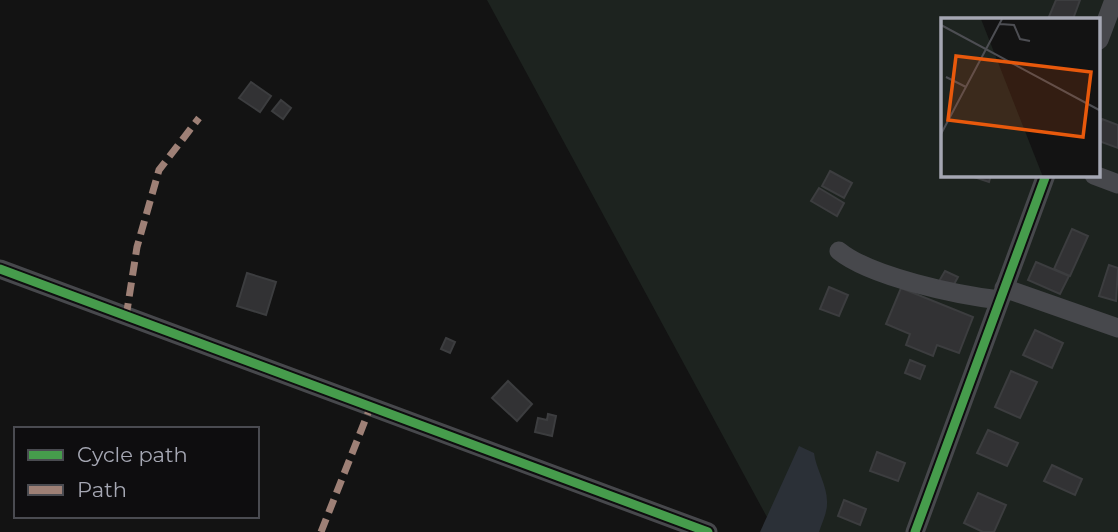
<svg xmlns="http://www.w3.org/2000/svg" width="1118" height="532" viewBox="0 0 1118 532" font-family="Montserrat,sans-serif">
	<rect width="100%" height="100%" fill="#131313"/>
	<path fill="#1d231f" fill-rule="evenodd" d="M 487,0 L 1118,0 L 1118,532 L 775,532 ZM 943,19 L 1099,19 L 1099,175 L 943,175 Z"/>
	<path fill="#2b3037" d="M 799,446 L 814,453 C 816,470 828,486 827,504 C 827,513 822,523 819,532 L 760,532 Z"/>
	<path fill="#323234" stroke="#3c3d3f" stroke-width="2" d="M 1056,0 L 1080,0 L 1073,19 L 1048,19 Z
		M 251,82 L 271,96 L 260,112 L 239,98 Z
		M 281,100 L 291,108 L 283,119 L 272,111 Z
		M 1102,119 L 1118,125 L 1118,148 L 1099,141 L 1099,129 Z
		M 830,171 L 852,183 L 844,198 L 822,186 Z
		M 968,175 L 991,175 L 989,182 Z
		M 819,188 L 844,203 L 837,216 L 811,201 Z
		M 1072,229 L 1088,236 L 1070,276 L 1054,269 Z
		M 1036,262 L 1069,276 L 1060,294 L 1028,280 Z
		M 1109,265 L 1118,268 L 1116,301 L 1099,296 Z
		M 945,271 L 958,277 L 951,290 L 938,283 Z
		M 247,273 L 276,282 L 266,315 L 237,306 Z
		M 829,287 L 848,295 L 839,316 L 820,309 Z
		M 901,288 L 973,317 L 959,353 L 937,345 L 933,356 L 906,345 L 910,334 L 886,324 Z
		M 1035,330 L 1063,343 L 1052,368 L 1023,355 Z
		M 446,338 L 455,342 L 450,353 L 441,349 Z
		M 910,360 L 925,366 L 920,379 L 905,373 Z
		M 1011,371 L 1037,382 L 1020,418 L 995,407 Z
		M 508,381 L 532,404 L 517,421 L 492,398 Z
		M 548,414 L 556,416 L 552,436 L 535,432 L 538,418 L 547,420 Z
		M 988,430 L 1018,443 L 1007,466 L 977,453 Z
		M 877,452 L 905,463 L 898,481 L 870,471 Z
		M 1052,465 L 1082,479 L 1075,495 L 1044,481 Z
		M 978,493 L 1006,505 L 994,532 L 983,532 L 964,523 Z
		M 844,500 L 866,509 L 860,525 L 838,516 Z"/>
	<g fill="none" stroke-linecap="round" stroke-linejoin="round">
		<path stroke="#47484c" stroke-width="19" d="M 1099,40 L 1114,0
			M 1094,175 L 1118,184
			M 839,251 C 871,277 957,295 1000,300
			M 0,269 L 708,532
			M 1004,288 L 1118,328
			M 915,532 L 1046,175"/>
		<path stroke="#9e8076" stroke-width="7" stroke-dasharray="14 7" stroke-linecap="butt" d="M 126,317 L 137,247 L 159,170 L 199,118
			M 321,532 L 370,408"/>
		<g stroke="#0e0d0f" stroke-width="13">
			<path id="cycleway" d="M 0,269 L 708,532
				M 915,532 L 1046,175"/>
		</g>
		<use href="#cycleway" stroke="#469c4c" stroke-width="9"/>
	</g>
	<g transform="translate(941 18)">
		<rect width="159" height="159" fill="#131313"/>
		<path d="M 0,1 L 40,1 L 102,159 L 0,159 Z" fill="#1d231f"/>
		<path fill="none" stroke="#4d4e53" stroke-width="2" d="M 59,6 L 73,7 L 79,21 L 89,23M 0,7 L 160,93M 5,59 L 25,69M 0,116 L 61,1"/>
		<path fill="#e8590c" fill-opacity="0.15" stroke="#e8590c" stroke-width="3.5" d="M 15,38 L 150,54 L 142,119 L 7,102 Z"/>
		<rect width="159" height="159" fill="none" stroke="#a5a7b3" stroke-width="3.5"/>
	</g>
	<rect x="14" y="427" width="245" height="91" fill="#0e0d0f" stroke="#4a4b51" stroke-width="2"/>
	<rect x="28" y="450" width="35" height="10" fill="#469c4c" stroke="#4a4b51" stroke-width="2"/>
	<text x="77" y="462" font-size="21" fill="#a5a7b3">Cycle path</text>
	<rect x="28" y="485" width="35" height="10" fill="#9e8076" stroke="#4a4b51" stroke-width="2"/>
	<text x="77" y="497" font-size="21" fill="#a5a7b3">Path</text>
</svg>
